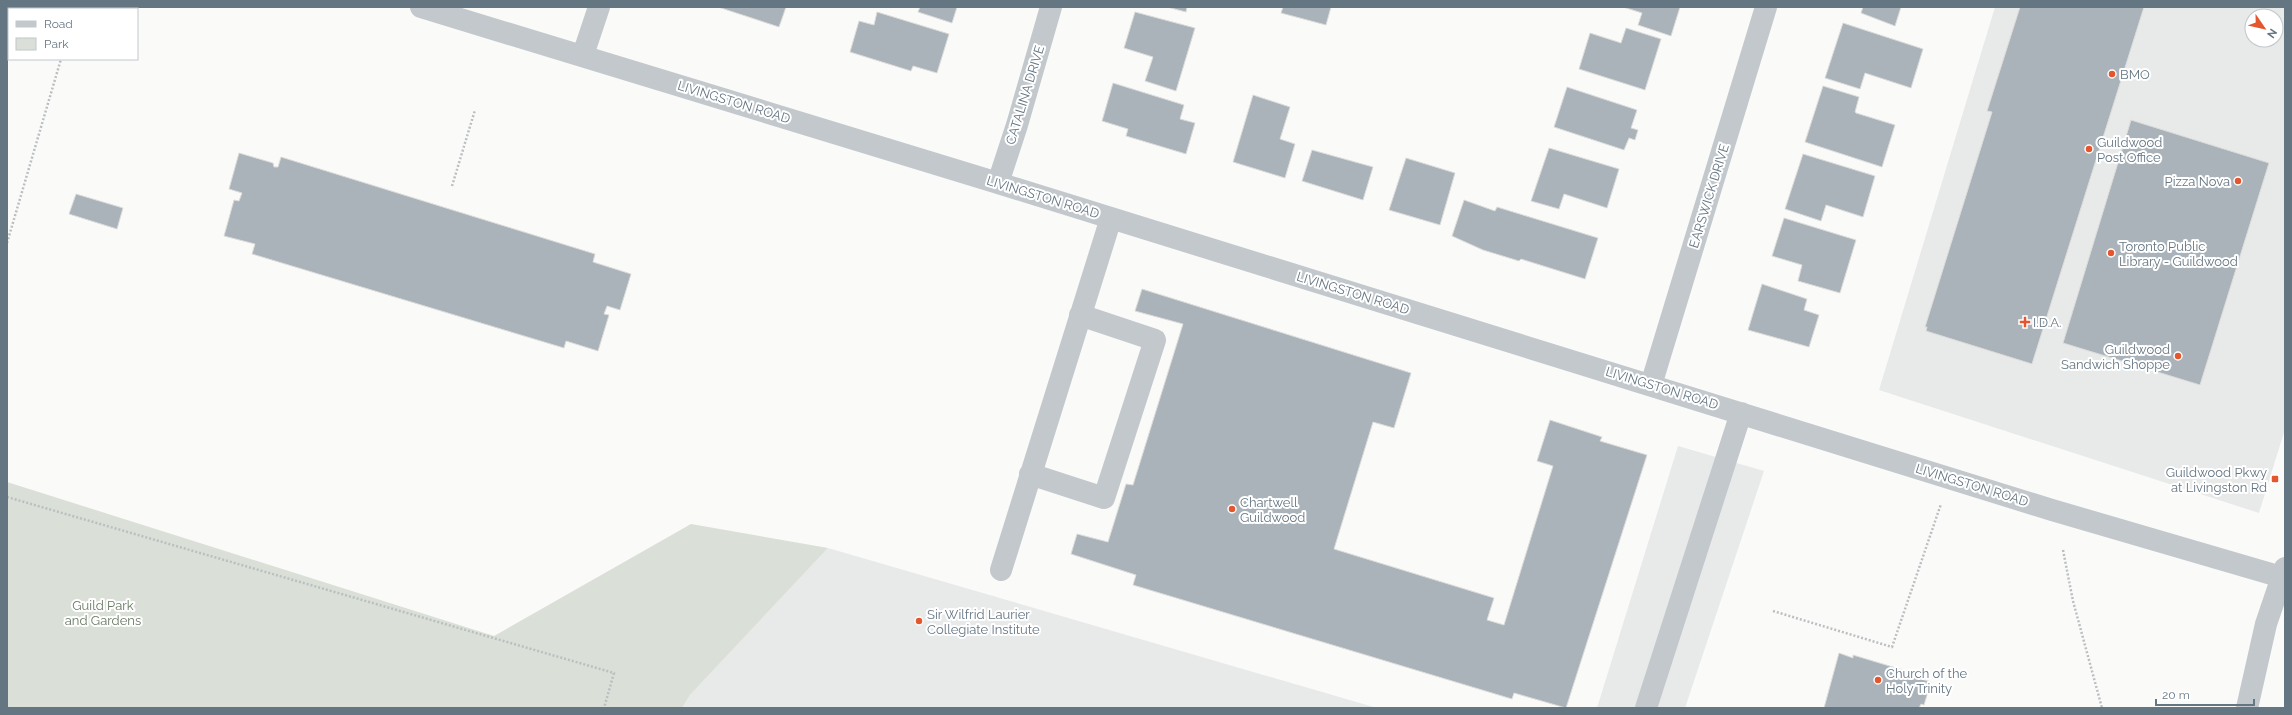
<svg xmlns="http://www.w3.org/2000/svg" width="2292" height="715" viewBox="0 0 2292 715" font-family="Raleway,sans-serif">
	<rect width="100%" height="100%" fill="#fafaf8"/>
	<path fill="#e8e9e9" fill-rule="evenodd" d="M 1995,7 L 2285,7 L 2285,429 L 2259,513 L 1879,390 ZM 2252,16 L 2276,16 L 2276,40 L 2252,40 Z
		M 1678,446 L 1764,471 L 1685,708 L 1597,708 Z
		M 828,548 L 1377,708 L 682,708 L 690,695 Z"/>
	<path fill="#dadfd7" d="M 7,482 L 494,636 L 691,524 L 828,548 L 690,695 L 682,708 L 7,708 Z"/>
	<path fill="#aab3b9" stroke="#dcdcda" d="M 718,7 L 786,7 L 779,27 Z
		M 920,7 L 957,7 L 952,23 L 918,12 Z
		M 1167,7 L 1187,7 L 1186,12 Z
		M 1283,7 L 1331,7 L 1326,25 L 1281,13 Z
		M 1623,7 L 1680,7 L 1671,36 L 1638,25 L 1642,13 Z
		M 1863,7 L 1901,7 L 1895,26 L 1861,13 Z
		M 2020,7 L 2144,7 L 2032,364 L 1926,331 L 1927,327 L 1925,327 L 1992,112 L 1987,111 Z
		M 877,12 L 949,34 L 937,73 L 913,66 L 911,71 L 850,52 L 859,21 L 874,25 Z
		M 1135,12 L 1195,28 L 1176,91 L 1145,81 L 1153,57 L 1124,48 Z
		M 1843,23 L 1923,49 L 1911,88 L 1865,73 L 1860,89 L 1825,78 Z
		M 1626,28 L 1661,39 L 1645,90 L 1579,69 L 1590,33 L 1621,43 Z
		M 1113,83 L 1184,105 L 1180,119 L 1195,123 L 1186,154 L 1126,136 L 1128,129 L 1102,121 Z
		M 1823,86 L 1859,97 L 1855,112 L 1856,113 L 1895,125 L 1882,167 L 1805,142 Z
		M 1567,87 L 1637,110 L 1631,128 L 1638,130 L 1635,140 L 1629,138 L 1624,150 L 1554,127 Z
		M 1253,95 L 1290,107 L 1280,139 L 1295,144 L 1285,178 L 1233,162 Z
		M 2131,120 L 2269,163 L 2200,385 L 2063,343 Z
		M 1549,148 L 1619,169 L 1607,208 L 1564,194 L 1559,209 L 1531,201 Z
		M 1312,150 L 1373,167 L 1363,200 L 1302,181 Z
		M 239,153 L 273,163 L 274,167 L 278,167 L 281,157 L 595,254 L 593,262 L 631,274 L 620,310 L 607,306 L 604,314 L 609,315 L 598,351 L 566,341 L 564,348 L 252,254 L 255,244 L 224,236 L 234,200 L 239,201 L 242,193 L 229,189 Z
		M 1803,154 L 1875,176 L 1863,217 L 1826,205 L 1821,221 L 1785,209 Z
		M 1406,158 L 1455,173 L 1440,225 L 1389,210 Z
		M 76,194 L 123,208 L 117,229 L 69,214 Z
		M 1464,200 L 1495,211 L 1497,207 L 1598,238 L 1585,279 L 1521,259 L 1519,261 L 1483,250 L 1452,236 Z
		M 1784,218 L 1856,240 L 1840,293 L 1798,281 L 1802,265 L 1772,256 Z
		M 1762,284 L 1807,299 L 1804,310 L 1819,315 L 1809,347 L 1748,330 Z
		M 1142,289 L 1411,373 L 1394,428 L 1373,422 L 1334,549 L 1494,598 L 1487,620 L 1504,625 L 1553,466 L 1537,461 L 1550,420 L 1602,437 L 1600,441 L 1647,455 L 1566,708 L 1514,693 L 1512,699 L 1133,585 L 1136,575 L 1071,554 L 1077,534 L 1108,542 L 1126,484 L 1133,485 L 1183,324 L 1135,311 Z
		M 1839,653 L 1853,658 L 1853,655 L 1916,674 L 1915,677 L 1931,682 L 1924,705 L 1921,704 L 1919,708 L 1824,708 Z"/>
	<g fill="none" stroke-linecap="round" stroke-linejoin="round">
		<path stroke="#bbbfc2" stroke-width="2.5" stroke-dasharray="2 2" stroke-linecap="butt" d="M 76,9 L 77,7
			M 452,186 L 475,110
			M 7,243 L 61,59
			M 7,497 L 614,673 L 604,708
			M 2063,550 L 2073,601 L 2102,708
			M 1773,611 L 1892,647 L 1941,504"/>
		<path stroke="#c3c8cc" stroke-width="22" d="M 421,7 L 998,183 L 2052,510 L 2285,578
			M 583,55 L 599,7
			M 998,183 L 1017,125 L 1051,7
			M 1651,385 L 1766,7
			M 1030,474 L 1104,498 L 1155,340 L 1080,315
			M 1001,570 L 1111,218
			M 1646,708 L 1741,413
			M 2247,708 L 2266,624 L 2285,568"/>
	</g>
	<g fill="#e4572e" stroke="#fff" stroke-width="1.5">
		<circle cx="2112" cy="74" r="4"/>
		<circle cx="2089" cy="149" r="4"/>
		<circle cx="2238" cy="181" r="4"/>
		<circle cx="2111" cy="253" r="4"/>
		<path d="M2023 316h4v4h4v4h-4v4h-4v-4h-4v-4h4z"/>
		<circle cx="2178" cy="356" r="4"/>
		<rect x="2271" y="475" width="8" height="8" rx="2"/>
		<circle cx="1232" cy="509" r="4"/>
		<circle cx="919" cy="621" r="4"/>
		<circle cx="1878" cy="680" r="4"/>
	</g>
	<g text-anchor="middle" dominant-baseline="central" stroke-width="4" stroke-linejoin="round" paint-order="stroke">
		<g font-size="13" fill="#657683" stroke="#fff" text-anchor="start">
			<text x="2120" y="74">BMO</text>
			<text x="2097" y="142">Guildwood<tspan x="2097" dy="15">Post Office</tspan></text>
			<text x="2230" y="181" text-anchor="end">Pizza Nova</text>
			<text x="2119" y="246">Toronto Public<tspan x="2119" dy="15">Library - Guildwood</tspan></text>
			<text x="2033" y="322">I.D.A.</text>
			<text x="2170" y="349" text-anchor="end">Guildwood<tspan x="2170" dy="15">Sandwich Shoppe</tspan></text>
			<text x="2267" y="472" text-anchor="end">Guildwood Pkwy<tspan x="2267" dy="15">at Livingston Rd</tspan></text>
			<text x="1240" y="502">Chartwell<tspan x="1240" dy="15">Guildwood</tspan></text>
			<text x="927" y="614">Sir Wilfrid Laurier<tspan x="927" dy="15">Collegiate Institute</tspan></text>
			<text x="1886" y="673">Church of the<tspan x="1886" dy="15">Holy Trinity</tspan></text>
		</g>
		<g font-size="13" fill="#657683" stroke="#fff">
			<text transform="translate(1025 95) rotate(-73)">CATALINA DRIVE</text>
			<text transform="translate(734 102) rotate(17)">LIVINGSTON ROAD</text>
			<text transform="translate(1709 196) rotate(-73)">EARSWICK DRIVE</text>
			<text transform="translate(1043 197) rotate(17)">LIVINGSTON ROAD</text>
			<text transform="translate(1353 293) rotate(17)">LIVINGSTON ROAD</text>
			<text transform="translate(1662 388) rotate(17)">LIVINGSTON ROAD</text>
			<text transform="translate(1972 485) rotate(17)">LIVINGSTON ROAD</text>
		</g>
		<g font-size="13" fill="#687a64" stroke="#fff">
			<text x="103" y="605">Guild Park<tspan x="103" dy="15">and Gardens</tspan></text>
		</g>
	</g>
	<rect width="2292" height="715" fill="none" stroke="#657683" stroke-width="16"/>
	<rect x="8" y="8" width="130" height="52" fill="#ffffff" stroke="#c1c8cd"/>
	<rect x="16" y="21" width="20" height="6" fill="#c3c8cc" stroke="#c1c8cd"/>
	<text x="44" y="28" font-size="12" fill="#657683">Road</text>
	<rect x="16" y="38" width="20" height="12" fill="#dadfd7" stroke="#c1c8cd"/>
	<text x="44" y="48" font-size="12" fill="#657683">Park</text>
	<g transform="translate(2264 28) rotate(124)"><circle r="19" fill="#ffffff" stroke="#c1c8cd"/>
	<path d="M0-3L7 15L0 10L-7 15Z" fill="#e4572e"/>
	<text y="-6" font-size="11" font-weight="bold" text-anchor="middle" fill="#657683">N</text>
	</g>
	<path d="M2156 699v6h98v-6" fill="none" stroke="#657683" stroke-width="2"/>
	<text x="2162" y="699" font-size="12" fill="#657683" stroke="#ffffff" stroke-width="3" paint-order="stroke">20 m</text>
</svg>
